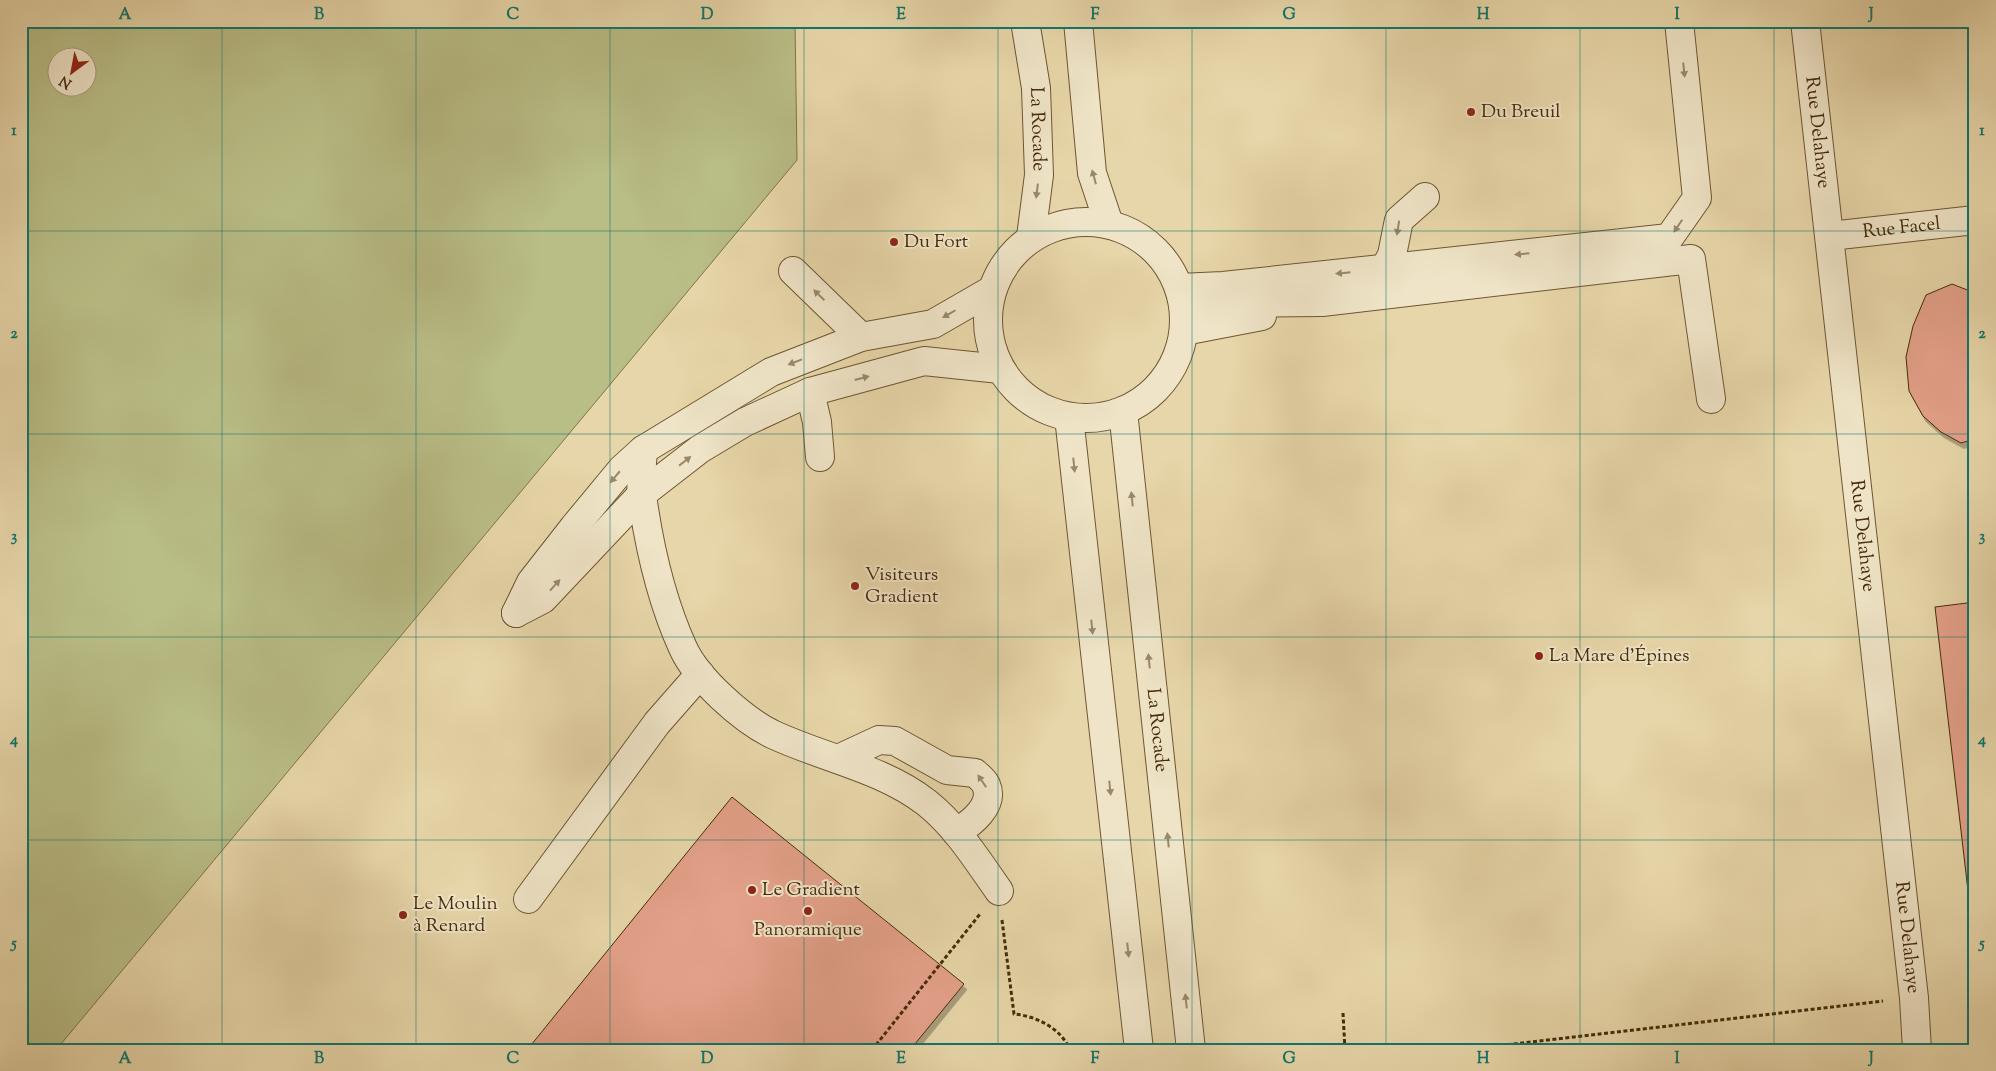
<svg xmlns="http://www.w3.org/2000/svg" width="1996" height="1071" viewBox="0 0 1996 1071" font-family="'Sorts Mill Goudy',serif">
	<defs>
		<filter id="shadow"><feDropShadow dx="3" dy="5.5" stdDeviation="0" flood-color="#0004"/></filter>
	</defs>
	<rect width="100%" height="100%" fill="#e7d6a9"/>
	<filter id="stains"><feTurbulence type="fractalNoise" baseFrequency=".004" numOctaves="4"/><feColorMatrix values="0 0 0 0 .2 0 0 0 0 .09 0 0 0 0 .02 0 0 0 .5 -.17"/></filter>
	<radialGradient id="worn" r=".72"><stop offset=".6" stop-color="#630" stop-opacity="0"/><stop offset="1" stop-color="#630" stop-opacity=".3"/></radialGradient>
	<path fill="#b9bd86" stroke="#807448" fill-rule="evenodd" d="M 21,21 L 795,21 L 797,160 L 56,1050 L 21,1050 ZM 58,58 L 88,58 L 88,88 L 58,88 Z"/>
	<path fill="#e4a18a" stroke="#462b0b" filter="url(#shadow)" d="M 1952,284 L 1975,293 L 1975,439 L 1961,443 L 1941,432 L 1923,416 L 1909,391 L 1906,357 L 1913,326 L 1926,295 Z
		M 1975,602 L 1975,951 L 1935,607 Z
		M 732,797 L 964,984 L 910,1050 L 527,1050 Z"/>
	<g fill="none" stroke-linecap="round" stroke-linejoin="round">
		<g stroke="#6e5632" stroke-width="30">
			<g id="minor">
				<path id="s1" d="M 1025,21 L 1036,88 L 1039,175 L 1031,237"/>
				<path d="M 1078,21 L 1092,173 L 1109,224"/>
				<path id="s2" d="M 1805,21 L 1914,998 L 1917,1050"/>
				<circle cx="1086" cy="320" r="98"/>
				<path id="s3" d="M 1830,236 L 1975,220"/>
				<path d="M 1385,268 L 1392,255 L 1399,220 L 1425,197"/>
				<path d="M 793,271 L 861,337"/>
				<path d="M 1179,288 L 1223,286 L 1669,238 L 1697,198 L 1679,21"/>
				<path d="M 1199,303 L 1322,302 L 1691,259 L 1711,399"/>
				<path d="M 1184,331 L 1262,316"/>
				<path d="M 810,392 L 817,422 L 820,457"/>
				<path id="s4" d="M 1123,411 L 1191,1050"/>
				<path d="M 1069,417 L 1139,1050"/>
				<path d="M 643,450 C 642,464 640,481 642,495 C 649,546 662,602 683,648 C 697,679 742,719 772,734 C 823,758 882,768 927,803 C 957,827 977,860 999,891"/>
				<path d="M 516,613 L 531,582 L 574,527 L 622,469 L 643,450 L 771,372 L 861,337 L 933,324 L 992,290"/>
				<path d="M 516,613 L 543,599 L 642,494 L 700,449 L 745,422 L 810,392 L 924,361 L 1000,369"/>
				<path d="M 838,759 L 879,740 L 895,741 L 947,770 L 975,773 C 978,776 984,780 986,785 C 995,805 971,824 956,832"/>
				<path d="M 528,899 L 657,723 L 700,674"/>
			</g>
		</g>
		<path stroke="#462b0b" stroke-width="3" stroke-dasharray="4 2.5" stroke-linecap="butt" d="M 1002,920 L 1014,1014 C 1036,1016 1061,1028 1070,1050
			M 1343,1013 L 1345,1050
			M 872,1050 L 980,914
			M 1462,1050 L 1883,1001"/>
		<use href="#minor" stroke="#efe4c7" stroke-width="28"/>
	</g>
	<defs><path id="oneway-solid" d="M-6-.8H1V-3.2L6.5 0L1 3.2V.8H-6Z" transform="scale(1.25)"/></defs>
	<g fill="#9a8869">
		<use href="#oneway-solid" transform="translate(1684 70) rotate(84)"/>
		<use href="#oneway-solid" transform="translate(1094 177) rotate(-105)"/>
		<use href="#oneway-solid" transform="translate(1037 191) rotate(97)"/>
		<use href="#oneway-solid" transform="translate(1678 226) rotate(124)"/>
		<use href="#oneway-solid" transform="translate(1398 228) rotate(99)"/>
		<use href="#oneway-solid" transform="translate(1522 254) rotate(174)"/>
		<use href="#oneway-solid" transform="translate(1343 273) rotate(174)"/>
		<use href="#oneway-solid" transform="translate(819 295) rotate(-136)"/>
		<use href="#oneway-solid" transform="translate(949 314) rotate(150)"/>
		<use href="#oneway-solid" transform="translate(795 362) rotate(159)"/>
		<use href="#oneway-solid" transform="translate(862 378) rotate(-15)"/>
		<use href="#oneway-solid" transform="translate(685 461) rotate(-38)"/>
		<use href="#oneway-solid" transform="translate(1074 465) rotate(84)"/>
		<use href="#oneway-solid" transform="translate(615 477) rotate(130)"/>
		<use href="#oneway-solid" transform="translate(1132 499) rotate(-96)"/>
		<use href="#oneway-solid" transform="translate(555 585) rotate(-48)"/>
		<use href="#oneway-solid" transform="translate(1092 627) rotate(84)"/>
		<use href="#oneway-solid" transform="translate(1149 661) rotate(-96)"/>
		<use href="#oneway-solid" transform="translate(982 781) rotate(-124)"/>
		<use href="#oneway-solid" transform="translate(1110 788) rotate(84)"/>
		<use href="#oneway-solid" transform="translate(1168 840) rotate(-96)"/>
		<use href="#oneway-solid" transform="translate(1128 950) rotate(84)"/>
		<use href="#oneway-solid" transform="translate(1186 1001) rotate(-96)"/>
	</g>
	<path fill="none" stroke="#0f766e" stroke-width="1" stroke-opacity="0.55" d="M 222,21 L 222,1050M 416,21 L 416,1050M 610,21 L 610,1050M 804,21 L 804,1050M 998,21 L 998,1050M 1192,21 L 1192,1050M 1386,21 L 1386,1050M 1580,21 L 1580,1050M 1774,21 L 1774,1050M 21,231 L 1975,231M 21,434 L 1975,434M 21,637 L 1975,637M 21,840 L 1975,840"/>
	<g fill="#8f2418" stroke="#efe4c7" stroke-width="2">
		<circle cx="1471" cy="112" r="5"/>
		<circle cx="894" cy="242" r="5"/>
		<circle cx="855" cy="586" r="5"/>
		<circle cx="1539" cy="656" r="5"/>
		<circle cx="752" cy="890" r="5"/>
		<circle cx="808" cy="911" r="5"/>
		<circle cx="403" cy="915" r="5"/>
	</g>
	<g text-anchor="middle" dominant-baseline="central" stroke-width="4" stroke-linejoin="round" paint-order="stroke">
		<g font-size="19" fill="#462b0b" stroke="#efe4c7" text-anchor="start">
			<text x="1481" y="112">Du Breuil</text>
			<text x="904" y="242">Du Fort</text>
			<text x="865" y="575">Visiteurs<tspan x="865" dy="22">Gradient</tspan></text>
			<text x="1549" y="656">La Mare d'Épines</text>
			<text x="762" y="890">Le Gradient</text>
			<text x="413" y="904">Le Moulin<tspan x="413" dy="22">à Renard</tspan></text>
			<text x="808" y="930" text-anchor="middle">Panoramique</text>
		</g>
		<g font-size="19" fill="#462b0b" stroke="#efe4c7">
			<text stroke="none"><textPath href="#s1" startOffset="109">La Rocade</textPath></text>
			<text stroke="none"><textPath href="#s2" startOffset="112">Rue Delahaye</textPath></text>
			<text stroke="none"><textPath href="#s3" startOffset="72">Rue Facel</textPath></text>
			<text stroke="none"><textPath href="#s2" startOffset="518">Rue Delahaye</textPath></text>
			<text stroke="none"><textPath href="#s4" startOffset="321">La Rocade</textPath></text>
			<text stroke="none"><textPath href="#s2" startOffset="922">Rue Delahaye</textPath></text>
		</g>
	</g>
	<rect width="1996" height="1071" fill="none" stroke="#e7d6a9" stroke-width="55"/>
	<g transform="translate(72 72) rotate(212)"><circle r="24" fill="#efe4c7" stroke="#ab9a7c"/>
	<path d="M0-4L9 19L0 12L-9 19Z" fill="#8f2418"/>
	<text y="-8" font-size="14" font-weight="bold" text-anchor="middle" fill="#462b0b">N</text>
	</g>
	<rect x="28" y="28" width="1940" height="1016" fill="none" stroke="#0f766e" stroke-width="2"/>
	<g font-size="16" text-anchor="middle" font-weight="bold" fill="#0f766e">
		<text x="125" y="19">A</text>
		<text x="319" y="19">B</text>
		<text x="513" y="19">C</text>
		<text x="707" y="19">D</text>
		<text x="901" y="19">E</text>
		<text x="1095" y="19">F</text>
		<text x="1289" y="19">G</text>
		<text x="1483" y="19">H</text>
		<text x="1677" y="19">I</text>
		<text x="1871" y="19">J</text>
		<text x="14" y="135">1</text>
		<text x="1982" y="135">1</text>
		<text x="14" y="338">2</text>
		<text x="1982" y="338">2</text>
		<text x="14" y="541">3</text>
		<text x="1982" y="541">3</text>
		<text x="14" y="744">4</text>
		<text x="1982" y="744">4</text>
		<text x="14" y="948">5</text>
		<text x="1982" y="948">5</text>
		<text x="125" y="1063">A</text>
		<text x="319" y="1063">B</text>
		<text x="513" y="1063">C</text>
		<text x="707" y="1063">D</text>
		<text x="901" y="1063">E</text>
		<text x="1095" y="1063">F</text>
		<text x="1289" y="1063">G</text>
		<text x="1483" y="1063">H</text>
		<text x="1677" y="1063">I</text>
		<text x="1871" y="1063">J</text>
	</g>
	<rect width="100%" height="100%" filter="url(#stains)"/>
	<rect width="100%" height="100%" fill="url(#worn)"/>
</svg>
